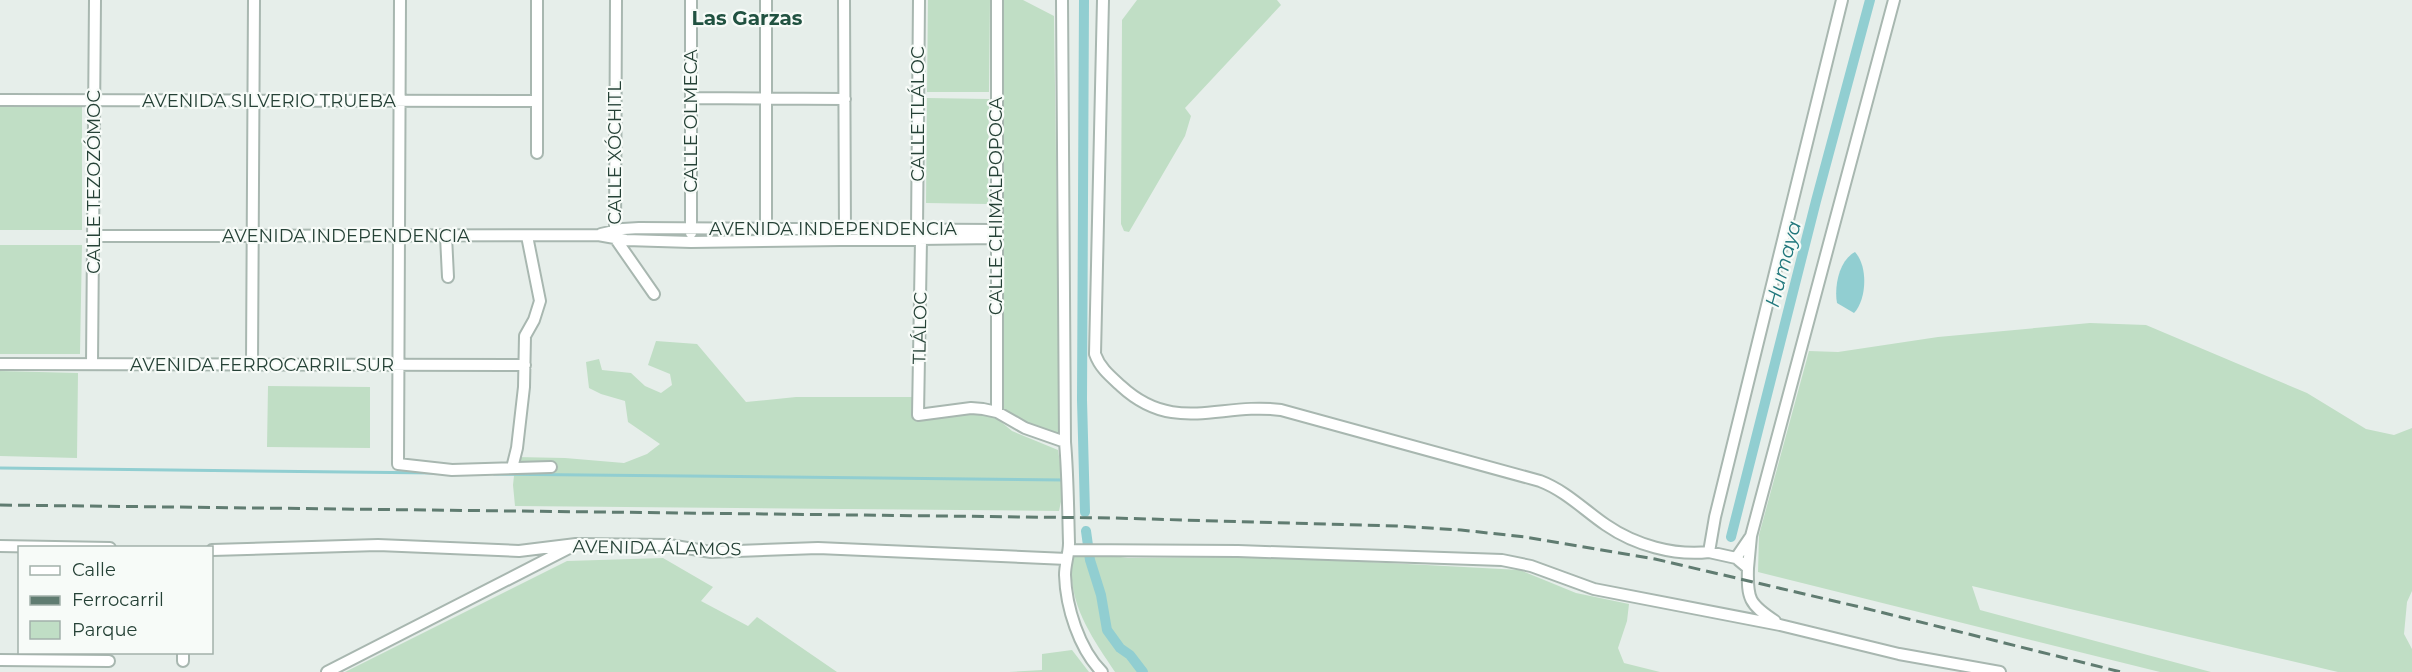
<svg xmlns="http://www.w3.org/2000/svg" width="2412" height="672" viewBox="0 0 2412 672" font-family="Montserrat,sans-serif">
	<rect width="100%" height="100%" fill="#e6eeea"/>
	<path fill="#c0dec5" d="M 928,0 L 990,0 L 989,92 L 927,92 Z
		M 1000,0 L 1023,0 L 1054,16 L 1060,438 L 1021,423 L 1001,408 Z
		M 1137,0 L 1277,0 L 1281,5 L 1185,108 L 1191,116 L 1185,136 L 1129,232 L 1124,231 L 1121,224 L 1122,20 Z
		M 927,98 L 989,99 L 988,204 L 926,203 Z
		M 82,103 L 82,230 L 0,230 L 0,104 Z
		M 0,245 L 82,245 L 80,354 L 0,354 Z
		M 2090,323 L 2146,325 L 2307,393 L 2366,429 L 2394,435 L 2412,428 L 2412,591 L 2407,602 L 2404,634 L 2412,649 L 2412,672 L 2338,672 L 1972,586 L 1980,610 L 2211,672 L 2160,672 L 1758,572 L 1759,535 L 1809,351 L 1838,352 L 1938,337 Z
		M 656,341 L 697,344 L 746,402 L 796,397 L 915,397 L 914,418 L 957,414 L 993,415 L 1012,431 L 1058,450 L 1064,488 L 1059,511 L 515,506 L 513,485 L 516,457 L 565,458 L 624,463 L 647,454 L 660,444 L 628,422 L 625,401 L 601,394 L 589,388 L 586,362 L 599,359 L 602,370 L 631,373 L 645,386 L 661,393 L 672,385 L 670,374 L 648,365 Z
		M 0,371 L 78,373 L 77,458 L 0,456 Z
		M 268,386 L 370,387 L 370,448 L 267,447 Z
		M 1098,554 L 1128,558 L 1235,557 L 1332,560 L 1520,570 L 1576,593 L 1629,604 L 1627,621 L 1618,648 L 1624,663 L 1660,672 L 1115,672 C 1091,636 1065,600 1073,555 Z
		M 663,558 L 713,587 L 701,601 L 748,626 L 757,617 L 837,672 L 345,672 L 567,561 Z
		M 1072,650 L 1089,672 L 1009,672 L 1042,670 L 1042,654 Z"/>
	<path fill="#91ced1" d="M 1855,252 C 1868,266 1867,299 1854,313 L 1837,303 C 1834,287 1839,260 1855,252 Z"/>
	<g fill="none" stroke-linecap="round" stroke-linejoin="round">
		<path stroke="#91ced1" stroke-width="3" d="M 0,468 L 436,473
			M 494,474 L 1064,480"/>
		<path stroke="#91ced1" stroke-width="10" d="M 1084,0 L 1082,400 L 1085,512
			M 1086,531 L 1090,560 L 1101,595 L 1107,630 L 1120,648 L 1130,655 L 1143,672
			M 1731,537 L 1816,201 L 1870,0"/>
		<g stroke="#a8b7b0" stroke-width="14">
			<path id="street" d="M 400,0 L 398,464 L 452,470 L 551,467
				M 616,0 L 615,238 L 654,294
				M 691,0 L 691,233
				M 766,0 L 766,228
				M 844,0 L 845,235
				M 1062,0 L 1065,442 C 1068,476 1068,509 1069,543 C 1069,554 1065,564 1065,575 C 1066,607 1079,649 1102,672
				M 1103,0 L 1095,354 C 1100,368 1110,376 1121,386 C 1174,435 1220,402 1281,410 L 1540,481 C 1566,491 1584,510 1606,525 C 1635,545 1674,556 1709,552
				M 1842,0 L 1715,517 L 1709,552 L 1736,558 L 1751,536 L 1894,0
				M 691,98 L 845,99
				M 0,100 L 537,101
				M 537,153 L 537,0
				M 917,229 L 919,0
				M 601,234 L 623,229 L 639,228 L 996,230
				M 93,236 L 598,235 L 626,240 L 691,242 L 996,238
				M 446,236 L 448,277
				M 921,240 L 918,415 L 971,408 L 983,409 L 997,412 L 1025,428 L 1065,442
				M 0,364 L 525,365
				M 92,364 L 95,0
				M 252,364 L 254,0
				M 997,412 L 997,0
				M 512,468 L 517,448 L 524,387 L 525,336 L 534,320 L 540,301 L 527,236
				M 0,546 L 110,548
				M 212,550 L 378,545 L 519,551 L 576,544 L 669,545 L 711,552 L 818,548 L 1067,559
				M 1069,550 L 1238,551 L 1502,560 L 1531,566 L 1594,589 L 1780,625 L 1899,654 L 2000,672
				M 1736,558 L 1748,568 C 1747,599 1749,604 1775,621
				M 1748,568 L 1751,536
				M 183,652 L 183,661
				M 0,660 L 109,661
				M 327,672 L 571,547"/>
		</g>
		<use href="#street" stroke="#fff" stroke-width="10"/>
		<path stroke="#607c71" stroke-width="3" stroke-dasharray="12 6" stroke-linecap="butt" d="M 0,505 L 1112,518 L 1397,526 L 1461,530 L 1525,537 L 1655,559 L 1864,608 L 2121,672"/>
	</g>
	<g text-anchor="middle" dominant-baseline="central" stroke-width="4.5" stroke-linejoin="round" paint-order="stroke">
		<g font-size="18" fill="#254136" stroke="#f7fbf8">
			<text x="269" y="101">AVENIDA SILVERIO TRUEBA</text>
			<text transform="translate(918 114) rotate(-90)">CALLE TLÁLOC</text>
			<text transform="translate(691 121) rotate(-90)">CALLE OLMECA</text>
			<text transform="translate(615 153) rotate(-90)">CALLE XÓCHITL</text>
			<text transform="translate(94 182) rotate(-90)">CALLE TEZOZÓMOC</text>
			<text transform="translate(996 206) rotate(-90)">CALLE CHIMALPOPOCA</text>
			<text x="833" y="229">AVENIDA INDEPENDENCIA</text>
			<text x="346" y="236">AVENIDA INDEPENDENCIA</text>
			<text transform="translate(920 328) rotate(-89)">TLÁLOC</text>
			<text x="262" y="365">AVENIDA FERROCARRIL SUR</text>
			<text transform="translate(657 548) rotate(1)">AVENIDA ÁLAMOS</text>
		</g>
		<g font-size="20" font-weight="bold" fill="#215241" stroke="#f7fbf8">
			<text x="747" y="18">Las Garzas</text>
		</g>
		<g font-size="20" font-style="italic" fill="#20777c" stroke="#f7fbf8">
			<text transform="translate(1783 264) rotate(-75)">Humaya</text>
		</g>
	</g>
	<rect x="18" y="546" width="195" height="108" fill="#f7fbf8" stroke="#a3b1aa" stroke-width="1.5"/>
	<rect x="30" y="566" width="30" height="9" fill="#ffffff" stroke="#a3b1aa" stroke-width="1.5"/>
	<text x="72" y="576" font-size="18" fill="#254136">Calle</text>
	<rect x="30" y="596" width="30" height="9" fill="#607c71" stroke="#a3b1aa" stroke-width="1.5"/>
	<text x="72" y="606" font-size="18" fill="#254136">Ferrocarril</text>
	<rect x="30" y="621" width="30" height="18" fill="#c0dec5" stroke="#a3b1aa" stroke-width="1.5"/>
	<text x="72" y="636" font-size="18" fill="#254136">Parque</text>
</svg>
